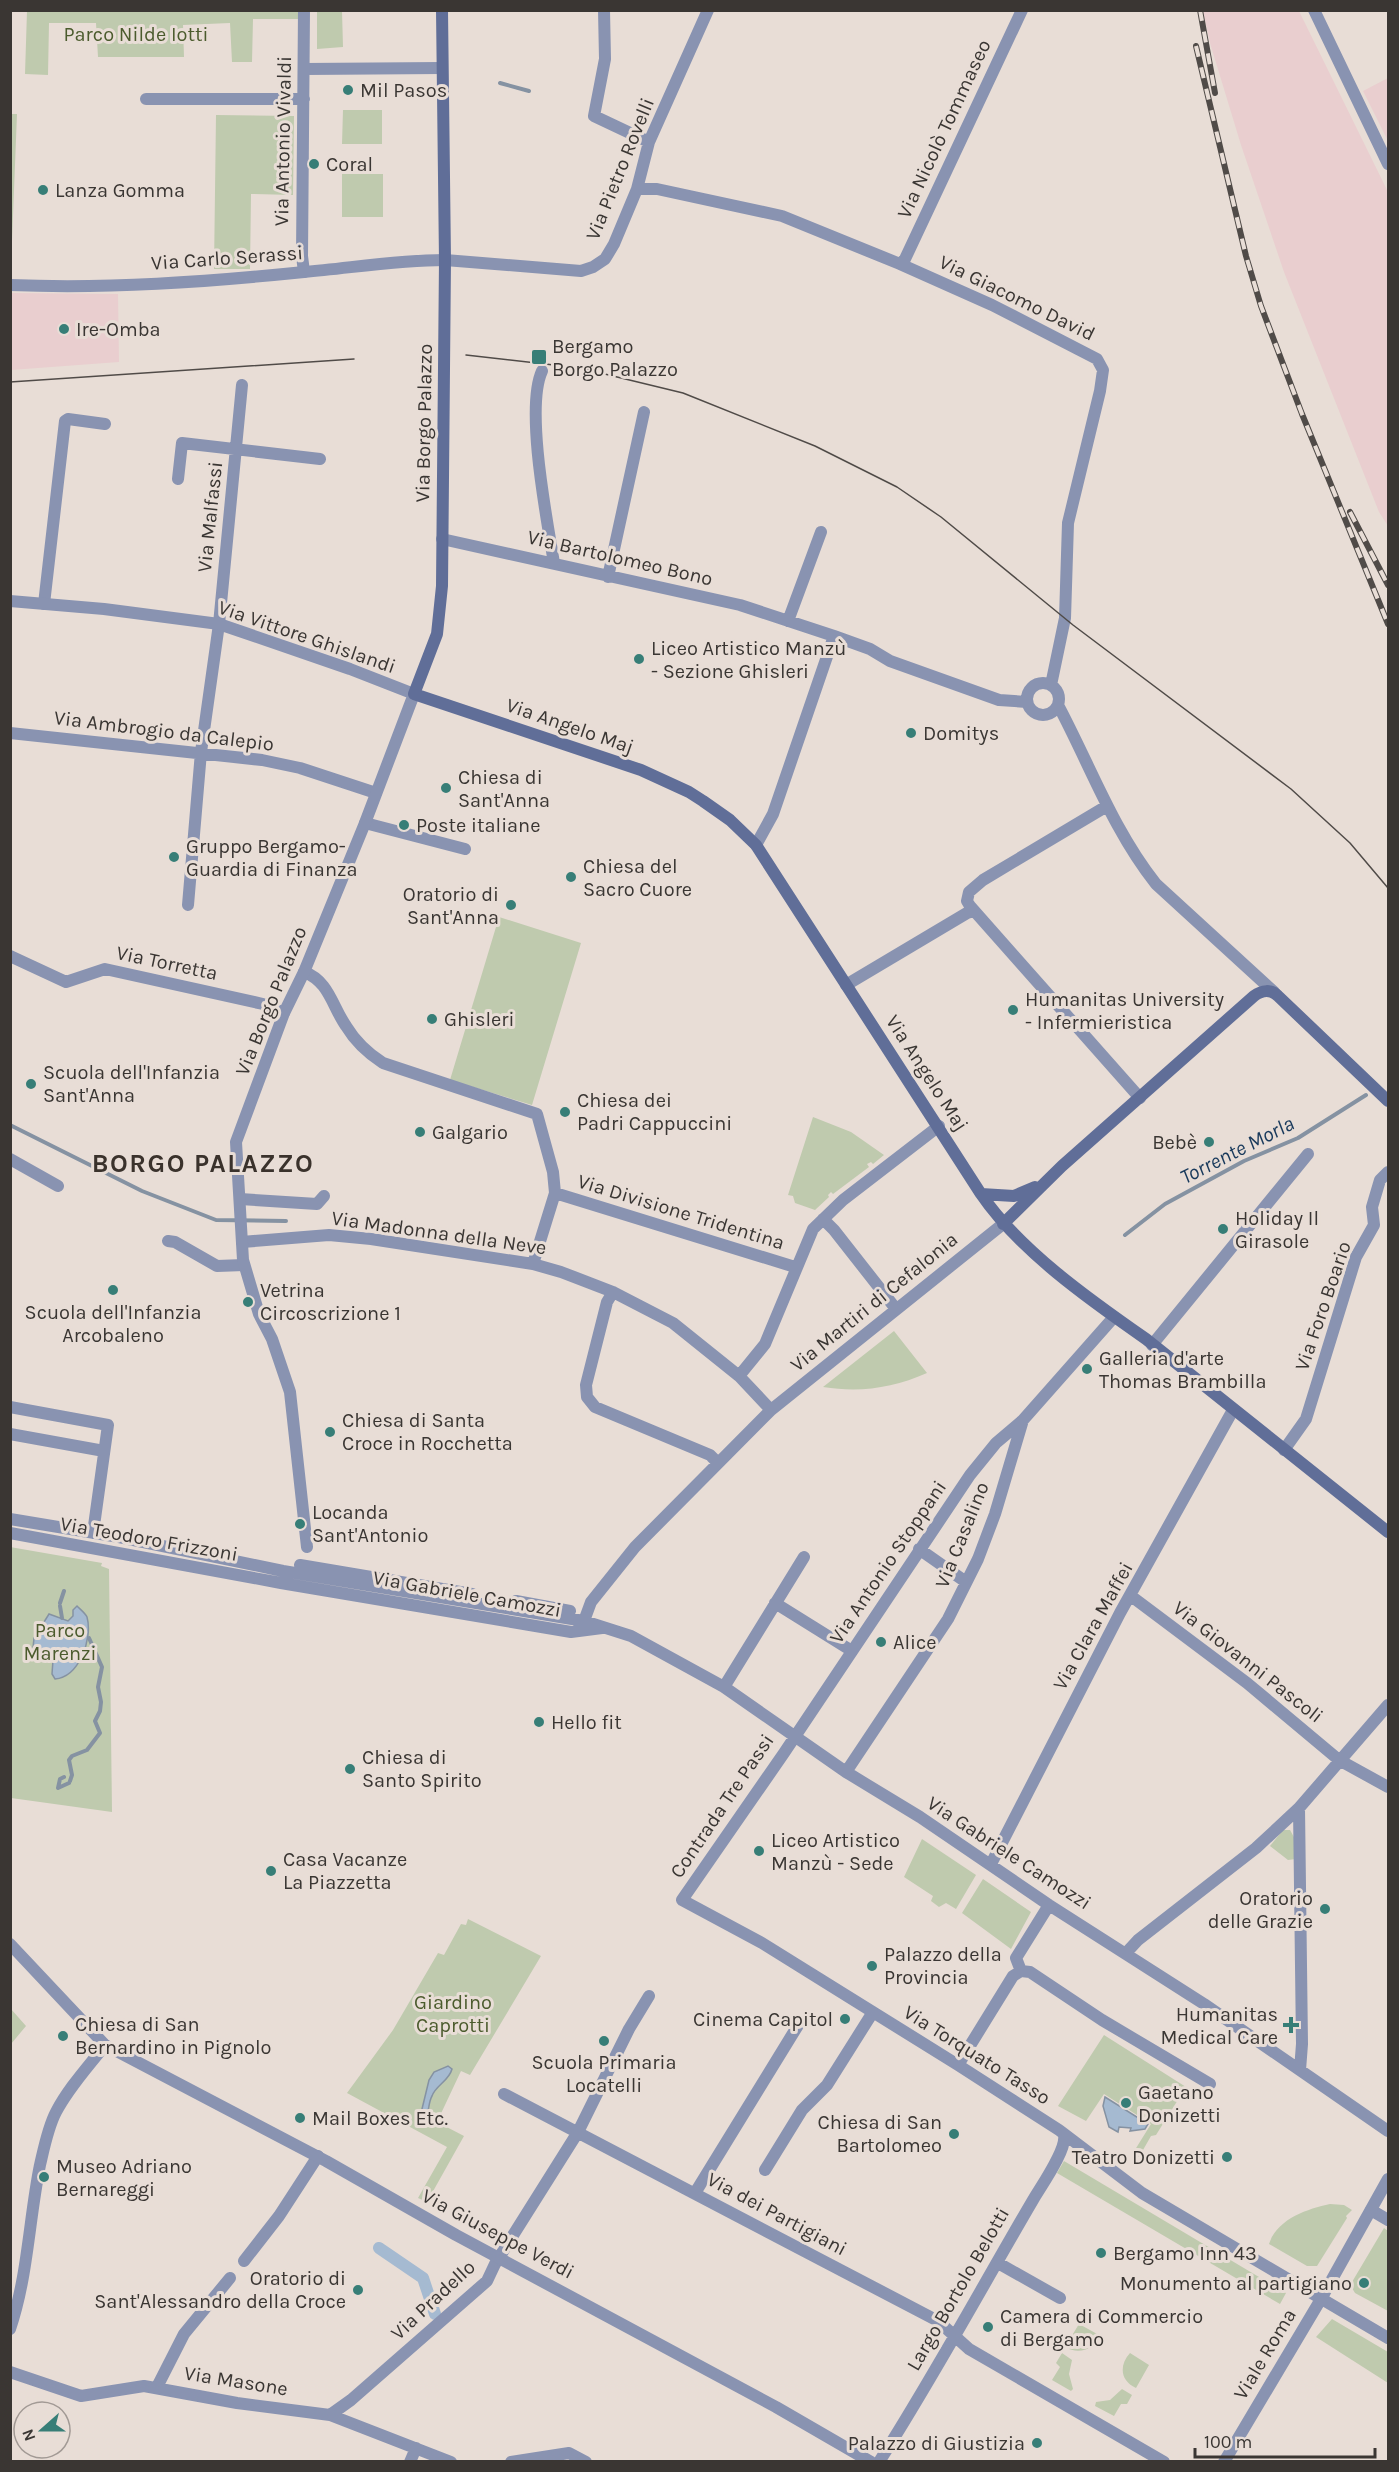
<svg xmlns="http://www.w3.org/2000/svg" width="1399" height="2472" viewBox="0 0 1399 2472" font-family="Karla,sans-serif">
	<rect width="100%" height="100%" fill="#e8ddd6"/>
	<path fill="#e9cecf" d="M 1203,11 L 1299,11 L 1388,192 L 1388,526 L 1379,512 L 1284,272 L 1241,145 L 1210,43 Z
		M 1388,78 L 1388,141 L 1363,91 Z
		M 11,293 L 118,294 L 119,362 L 11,370 Z"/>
	<path fill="#bfcaae" d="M 27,11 L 298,10 L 298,19 L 253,19 L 252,62 L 232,62 L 230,23 L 183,25 L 184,57 L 98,57 L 96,23 L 49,23 L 48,75 L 25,74 Z
		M 317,11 L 342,11 L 343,47 L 317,49 Z
		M 343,110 L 382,110 L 382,144 L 342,144 Z
		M 10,114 L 17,114 L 12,241 L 10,241 Z
		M 216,115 L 294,116 L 293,195 L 251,194 L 250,269 L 214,269 Z
		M 342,174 L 383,174 L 383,217 L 342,217 Z
		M 499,917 L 581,943 L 532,1105 L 450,1080 Z
		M 813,1117 L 851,1132 L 884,1155 L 873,1164 L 871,1162 L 867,1164 L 869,1167 L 833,1194 L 831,1192 L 828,1195 L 829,1197 L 815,1210 L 795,1203 L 793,1196 L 788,1195 Z
		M 894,1331 L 927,1373 C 893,1388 860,1393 823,1387 Z
		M 10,1547 L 102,1563 L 101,1566 L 109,1569 L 112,1812 L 11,1798 Z
		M 1283,1830 L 1290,1830 L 1295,1839 L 1296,1859 L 1288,1860 L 1270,1846 Z
		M 922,1839 L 976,1875 L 956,1909 L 946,1903 L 939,1907 L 931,1901 L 933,1896 L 904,1877 Z
		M 983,1879 L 1031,1912 L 1011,1949 L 962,1913 Z
		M 468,1919 L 541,1956 L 470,2075 L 461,2071 L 437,2122 L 464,2136 L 427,2202 L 418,2198 L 447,2147 L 347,2093 L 393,2030 L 438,1953 L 444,1955 L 461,1924 L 466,1925 Z
		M 11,2009 L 26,2026 L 11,2044 Z
		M 1104,2035 L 1186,2087 L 1156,2135 L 1151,2136 L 1139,2157 L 1133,2153 L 1151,2124 L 1104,2094 L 1086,2121 L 1058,2106 Z
		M 1064,2161 L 1286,2293 L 1280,2304 L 1057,2173 Z
		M 1330,2204 L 1344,2205 L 1352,2210 L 1346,2216 L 1347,2218 L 1317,2266 L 1307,2266 L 1269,2244 C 1277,2219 1307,2209 1330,2204 Z
		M 1384,2228 L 1388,2231 L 1388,2311 L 1355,2293 L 1352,2288 L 1352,2282 Z
		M 1332,2319 L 1388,2352 L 1388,2383 L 1316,2337 Z
		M 1079,2324 L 1099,2335 C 1095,2350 1078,2355 1065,2347 Z
		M 1062,2353 L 1072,2360 L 1069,2374 L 1073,2389 L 1071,2391 L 1052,2380 L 1060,2367 L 1056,2363 Z
		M 1130,2353 L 1149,2365 L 1136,2388 C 1120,2381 1119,2365 1130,2353 Z
		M 1122,2389 L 1132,2395 L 1127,2404 L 1121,2404 L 1114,2416 L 1095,2406 L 1096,2402 L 1110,2400 Z"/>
	<path fill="#a5bad1" stroke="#8592a2" stroke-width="1.5" d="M 77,1606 C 80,1609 86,1614 87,1617 C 93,1639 79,1677 55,1679 L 52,1674 L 53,1660 L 49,1656 L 37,1654 L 33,1648 L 34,1638 L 49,1614 L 68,1621 L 73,1616 L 73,1610 Z
		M 448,2066 L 452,2069 C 449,2081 436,2085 432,2096 C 429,2101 429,2109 427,2115 L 425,2115 L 422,2109 L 429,2080 L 434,2072 Z
		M 1105,2097 L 1148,2124 L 1145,2129 L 1130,2131 L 1131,2128 L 1119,2127 L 1118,2132 L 1109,2127 L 1103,2106 Z"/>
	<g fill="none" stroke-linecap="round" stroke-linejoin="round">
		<path stroke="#8592a2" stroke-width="4" d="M 500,83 L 529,91
			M 10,1125 L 142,1191 L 216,1220 L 286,1221
			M 1125,1235 L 1165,1204 L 1244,1161 L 1298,1138 L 1366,1095
			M 60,1603 L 64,1591
			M 60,1606 L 62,1618
			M 70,1781 L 72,1775 L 69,1760 L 72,1756 L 87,1750 L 100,1733 L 95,1721 L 100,1711 L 101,1702 L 98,1687 L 102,1667 L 89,1638
			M 58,1788 L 60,1779 L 64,1777
			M 58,1788 L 69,1783"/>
		<path stroke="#a5bad1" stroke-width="12" d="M 379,2248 L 423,2278 L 435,2314"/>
		<path stroke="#8993b1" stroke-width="12" d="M 604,10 L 605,59 L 594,116 L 649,142
			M 304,69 L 442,68
			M 146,99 L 304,99
			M 637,189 L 657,189 L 782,216 L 900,264 L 992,305 L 1097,359 L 1103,370 L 1100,391 L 1068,523 L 1065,618 L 1051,685
			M 445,260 L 581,271 L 593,267 L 605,259 L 614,244 L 637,189 L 649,142 L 708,10
			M 900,264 L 905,259 L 1022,10
			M 304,272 L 302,256 L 304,10
			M 542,371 C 525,408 547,520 554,563
			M 178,479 L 182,443 L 320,459
			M 442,539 L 740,605 L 834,636 L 870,649 L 890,661 L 999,700 L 1027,702
			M 608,577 L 644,412
			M 44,604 L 65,421 L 68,419 L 105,424
			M 788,621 L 821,532
			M1027 699a16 16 0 1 1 32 0a16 16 0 1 1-32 0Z
			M 1058,705 C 1090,765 1113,830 1156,884 L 1274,992
			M 10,733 L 262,760 L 300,768 L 376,793
			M 1107,806 L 983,880 L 969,892 L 967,901 L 970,906 L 1140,1098
			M 365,823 L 465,849
			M 756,845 L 773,814 L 834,636
			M 188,905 L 201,752 L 219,624 L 242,385
			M 10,956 L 66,982 L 105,969 L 263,1004 L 284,1013
			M 304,972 C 329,981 332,1006 346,1026 C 355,1041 369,1054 383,1063 L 537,1114 L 553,1172 L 555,1193 L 533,1264
			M 846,985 L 967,913 L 974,911
			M 10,1159 L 58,1186
			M 555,1193 L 795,1267
			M 240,1199 L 317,1204 L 324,1196
			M 823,1219 L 834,1230 L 896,1309
			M 168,1241 L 175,1242 L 217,1266 L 244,1265
			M 242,1242 L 329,1235 L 371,1239 L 533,1264 L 561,1272 L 613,1292 L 673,1323 L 739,1376 L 771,1410
			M 613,1292 L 607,1302 L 586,1385 L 587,1397 L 595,1407 L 710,1455 L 718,1463
			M 1152,1345 L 1308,1154
			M 739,1376 L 765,1344 L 813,1229 L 843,1200 L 939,1126
			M 10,1407 L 108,1425 L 93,1533
			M 1023,1420 L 996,1443 L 970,1475 L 784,1753 L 682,1900 L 762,1943 L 958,2065 L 1059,2130 L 1142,2193 L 1388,2338
			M 10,1434 L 104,1451
			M 1284,1450 L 1306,1419 L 1356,1257 L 1374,1225 L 1372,1207 L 1380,1180 L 1388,1172
			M 10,1519 L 119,1537 L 283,1571 L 584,1621 L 631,1636 L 724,1687 L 846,1772 L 920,1817 L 1049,1905 L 1204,2004 L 1388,2131
			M 10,1533 L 281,1583 L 571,1632 L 602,1628
			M 919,1549 L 966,1582
			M 300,1565 L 472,1594
			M 1131,1596 L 1247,1683 L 1339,1760 L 1388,1787
			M 516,1601 L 570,1611
			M 775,1603 L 852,1651
			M 579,1624 L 584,1621 L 591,1602 L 635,1547 L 771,1410 L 1003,1224
			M 724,1687 L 804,1557
			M 846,1772 L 948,1619 L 978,1559 L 995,1514 L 1023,1420 L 1114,1317
			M 1299,1808 L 1302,2044 L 1300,2070
			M 991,1864 L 1120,1613 L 1233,1410
			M 1126,1953 L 1138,1940 L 1256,1848 L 1299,1808 L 1388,1705
			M 1021,1971 L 1030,1972 L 1102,2020 L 1210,2084
			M 958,2065 L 1013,1976 L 1021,1971 L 1016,1958 L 1049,1905
			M 504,2094 L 938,2321 L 969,2349 L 1164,2462
			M 765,2170 L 802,2110 L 827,2085 L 873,2012
			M 695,2193 L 800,2022
			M 1371,2210 L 1388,2220
			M 244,2261 L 279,2216 L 318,2156
			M 998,2263 L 1060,2298
			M 10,2329 C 28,2276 29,2219 40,2165 C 44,2148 48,2127 56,2112 C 69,2087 88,2067 105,2045
			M 10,2372 L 81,2396 L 144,2386 L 237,2403 L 330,2415 L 451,2462
			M 157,2387 L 184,2334 L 230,2278
			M 330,2415 L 351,2400 L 487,2281 L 495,2264 L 578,2132 L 629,2029 L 649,1996
			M 410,2462 L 416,2448
			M 511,2462 L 569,2453 L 586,2462
			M 879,2462 C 934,2376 982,2287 1033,2200 C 1041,2186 1067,2150 1064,2135"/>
		<path stroke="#8993b1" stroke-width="12" d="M 1314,10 L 1388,164
			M 10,285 C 108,289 206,282 304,272 C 351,268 397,260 445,260
			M 10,601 L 104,609 L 219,624 L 350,669 L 414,694 L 365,823 L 304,972 L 284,1013 L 236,1142 L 243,1260 L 259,1314 L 272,1339 L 290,1392 L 307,1547
			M 10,1944 L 105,2045 L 326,2161 L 456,2235 L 776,2407 L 871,2462
			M 1224,2462 L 1321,2299 L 1388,2179"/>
		<path stroke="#606e98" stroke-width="12" d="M 442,10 L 445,260 L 442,586 L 437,634 L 414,694 L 641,770 L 689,792 L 703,801 L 730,820 L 756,845 L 981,1194 C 1019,1250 1090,1300 1146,1339 L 1388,1532
			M 981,1194 L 1014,1196 L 1035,1187
			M 1003,1224 L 1062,1166 L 1254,996 C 1262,990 1271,989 1278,996 L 1388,1101"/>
		<path stroke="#504b48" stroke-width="1.5" d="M 466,355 L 580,368 L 683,393 L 815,446 L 897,487 L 941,517 L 1073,625 L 1291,789 L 1350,843 L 1388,888
			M 10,382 L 354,359"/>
		<g stroke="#504b48" stroke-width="6">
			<path id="rail" d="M 1200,10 L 1215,93
				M 1196,46 L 1246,256 L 1261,306 L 1302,414 L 1388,624
				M 1350,512 L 1388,585"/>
		</g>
		<use href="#rail" stroke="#e8ddd6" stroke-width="4" stroke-dasharray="11" stroke-linecap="butt"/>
	</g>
	<g fill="#377e77" stroke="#e8ddd6" stroke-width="2">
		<circle cx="348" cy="90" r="6"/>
		<circle cx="314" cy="164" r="6"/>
		<circle cx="43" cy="190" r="6"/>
		<circle cx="64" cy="329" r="6"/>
		<rect x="531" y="349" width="16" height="16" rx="3"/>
		<circle cx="639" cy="659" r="6"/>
		<circle cx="911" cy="733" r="6"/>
		<circle cx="446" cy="788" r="6"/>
		<circle cx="404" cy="825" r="6"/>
		<circle cx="174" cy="857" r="6"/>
		<circle cx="571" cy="877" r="6"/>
		<circle cx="511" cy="905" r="6"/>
		<circle cx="1013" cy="1010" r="6"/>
		<circle cx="432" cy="1019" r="6"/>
		<circle cx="31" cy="1084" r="6"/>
		<circle cx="565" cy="1112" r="6"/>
		<circle cx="420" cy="1132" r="6"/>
		<circle cx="1209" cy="1142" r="6"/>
		<circle cx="1223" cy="1229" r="6"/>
		<circle cx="113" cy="1290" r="6"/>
		<circle cx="248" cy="1302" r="6"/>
		<circle cx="1087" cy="1369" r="6"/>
		<circle cx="330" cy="1432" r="6"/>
		<circle cx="300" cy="1524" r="6"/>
		<circle cx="881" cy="1642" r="6"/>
		<circle cx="539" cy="1722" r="6"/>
		<circle cx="350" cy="1769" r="6"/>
		<circle cx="759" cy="1851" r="6"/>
		<circle cx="271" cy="1871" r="6"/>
		<circle cx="1325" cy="1909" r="6"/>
		<circle cx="872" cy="1966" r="6"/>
		<circle cx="845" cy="2019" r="6"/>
		<path d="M1288 2016h6v6h6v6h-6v6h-6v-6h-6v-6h6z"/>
		<circle cx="63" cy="2036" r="6"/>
		<circle cx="604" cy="2041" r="6"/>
		<circle cx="1126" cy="2103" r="6"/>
		<circle cx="300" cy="2118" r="6"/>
		<circle cx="954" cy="2134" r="6"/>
		<circle cx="1227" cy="2157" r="6"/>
		<circle cx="44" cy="2177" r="6"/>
		<circle cx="1101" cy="2253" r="6"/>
		<circle cx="1364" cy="2283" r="6"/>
		<circle cx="358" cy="2290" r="6"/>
		<circle cx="988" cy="2327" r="6"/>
		<circle cx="1037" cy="2443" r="6"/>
	</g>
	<g text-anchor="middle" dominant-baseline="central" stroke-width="6" stroke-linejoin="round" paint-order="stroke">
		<g font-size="20" fill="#4b5b2d" stroke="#e8ddd6">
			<text x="136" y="34">Parco Nilde Iotti</text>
			<text x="60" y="1630">Parco<tspan x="60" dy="23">Marenzi</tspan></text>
			<text x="453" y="2002">Giardino<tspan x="453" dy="23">Caprotti</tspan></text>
		</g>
		<g font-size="20" fill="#3a3633" stroke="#e8ddd6" text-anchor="start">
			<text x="360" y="90">Mil Pasos</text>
			<text x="326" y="164">Coral</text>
			<text x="55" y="190">Lanza Gomma</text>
			<text x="76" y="329">Ire-Omba</text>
			<text x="552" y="346">Bergamo<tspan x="552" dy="23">Borgo Palazzo</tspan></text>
			<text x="651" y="648">Liceo Artistico Manzù<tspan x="651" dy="23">- Sezione Ghisleri</tspan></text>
			<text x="923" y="733">Domitys</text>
			<text x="458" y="777">Chiesa di<tspan x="458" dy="23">Sant'Anna</tspan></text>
			<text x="416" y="825">Poste italiane</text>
			<text x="186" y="846">Gruppo Bergamo-<tspan x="186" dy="23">Guardia di Finanza</tspan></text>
			<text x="583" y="866">Chiesa del<tspan x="583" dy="23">Sacro Cuore</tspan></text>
			<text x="499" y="894" text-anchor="end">Oratorio di<tspan x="499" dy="23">Sant'Anna</tspan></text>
			<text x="1025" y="999">Humanitas University<tspan x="1025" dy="23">- Infermieristica</tspan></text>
			<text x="444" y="1019">Ghisleri</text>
			<text x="43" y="1072">Scuola dell'Infanzia<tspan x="43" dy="23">Sant'Anna</tspan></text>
			<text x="577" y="1100">Chiesa dei<tspan x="577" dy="23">Padri Cappuccini</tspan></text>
			<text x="432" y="1132">Galgario</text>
			<text x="1197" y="1142" text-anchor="end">Bebè</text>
			<text x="1235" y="1218">Holiday Il<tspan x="1235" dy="23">Girasole</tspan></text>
			<text x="260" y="1290">Vetrina<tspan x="260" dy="23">Circoscrizione 1</tspan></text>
			<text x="113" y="1312" text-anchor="middle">Scuola dell'Infanzia<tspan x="113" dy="23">Arcobaleno</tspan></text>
			<text x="1099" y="1358">Galleria d'arte<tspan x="1099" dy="23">Thomas Brambilla</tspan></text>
			<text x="342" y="1420">Chiesa di Santa<tspan x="342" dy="23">Croce in Rocchetta</tspan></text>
			<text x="312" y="1512">Locanda<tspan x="312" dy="23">Sant'Antonio</tspan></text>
			<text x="893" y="1642">Alice</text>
			<text x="551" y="1722">Hello fit</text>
			<text x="362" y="1757">Chiesa di<tspan x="362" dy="23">Santo Spirito</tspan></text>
			<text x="771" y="1840">Liceo Artistico<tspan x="771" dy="23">Manzù - Sede</tspan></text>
			<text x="283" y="1859">Casa Vacanze<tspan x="283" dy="23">La Piazzetta</tspan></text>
			<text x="1313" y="1898" text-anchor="end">Oratorio<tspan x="1313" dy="23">delle Grazie</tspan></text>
			<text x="884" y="1954">Palazzo della<tspan x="884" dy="23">Provincia</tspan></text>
			<text x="1278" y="2014" text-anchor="end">Humanitas<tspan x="1278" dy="23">Medical Care</tspan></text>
			<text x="833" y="2019" text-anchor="end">Cinema Capitol</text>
			<text x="75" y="2024">Chiesa di San<tspan x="75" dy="23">Bernardino in Pignolo</tspan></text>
			<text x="604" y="2062" text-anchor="middle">Scuola Primaria<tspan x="604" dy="23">Locatelli</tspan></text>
			<text x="1138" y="2092">Gaetano<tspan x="1138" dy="23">Donizetti</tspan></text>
			<text x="312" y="2118">Mail Boxes Etc.</text>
			<text x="942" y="2122" text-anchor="end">Chiesa di San<tspan x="942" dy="23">Bartolomeo</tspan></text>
			<text x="1215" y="2157" text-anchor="end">Teatro Donizetti</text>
			<text x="56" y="2166">Museo Adriano<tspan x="56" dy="23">Bernareggi</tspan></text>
			<text x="1113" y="2253">Bergamo Inn 43</text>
			<text x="346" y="2278" text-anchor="end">Oratorio di<tspan x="346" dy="23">Sant'Alessandro della Croce</tspan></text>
			<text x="1352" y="2283" text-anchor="end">Monumento al partigiano</text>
			<text x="1000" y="2316">Camera di Commercio<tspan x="1000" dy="23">di Bergamo</tspan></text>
			<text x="1025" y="2443" text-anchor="end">Palazzo di Giustizia</text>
		</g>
		<g font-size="20" fill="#3a3633" stroke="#e8ddd6">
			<text transform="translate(944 129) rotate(-65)">Via Nicolò Tommaseo</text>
			<text transform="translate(283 141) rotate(-89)">Via Antonio Vivaldi</text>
			<text transform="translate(620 169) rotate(-68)">Via Pietro Rovelli</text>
			<text transform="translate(227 258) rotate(-4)">Via Carlo Serassi</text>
			<text transform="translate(1017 298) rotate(26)">Via Giacomo David</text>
			<text transform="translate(424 423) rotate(-89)">Via Borgo Palazzo</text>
			<text transform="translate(210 517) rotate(-84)">Via Malfassi</text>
			<text transform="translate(620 558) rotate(13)">Via Bartolomeo Bono</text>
			<text transform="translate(307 637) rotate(19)">Via Vittore Ghislandi</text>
			<text transform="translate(570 726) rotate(19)">Via Angelo Maj</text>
			<text transform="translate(164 731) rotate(7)">Via Ambrogio da Calepio</text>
			<text transform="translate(167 963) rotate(12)">Via Torretta</text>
			<text transform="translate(271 1001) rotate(-68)">Via Borgo Palazzo</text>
			<text transform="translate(927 1073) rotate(57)">Via Angelo Maj</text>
			<text transform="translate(681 1212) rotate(17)">Via Divisione Tridentina</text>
			<text transform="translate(439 1233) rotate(8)">Via Madonna della Neve</text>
			<text transform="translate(874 1302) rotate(-39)">Via Martiri di Cefalonia</text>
			<text transform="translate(1323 1306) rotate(-71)">Via Foro Boario</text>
			<text transform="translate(962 1535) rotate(-68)">Via Casalino</text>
			<text transform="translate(149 1539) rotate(10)">Via Teodoro Frizzoni</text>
			<text transform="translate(888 1562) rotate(-56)">Via Antonio Stoppani</text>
			<text transform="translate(467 1594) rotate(10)">Via Gabriele Camozzi</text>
			<text transform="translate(1093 1626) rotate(-61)">Via Clara Maffei</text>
			<text transform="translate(1248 1662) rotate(38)">Via Giovanni Pascoli</text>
			<text transform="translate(722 1806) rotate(-56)">Contrada Tre Passi</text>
			<text transform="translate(1009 1853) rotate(33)">Via Gabriele Camozzi</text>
			<text transform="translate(977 2055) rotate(32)">Via Torquato Tasso</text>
			<text transform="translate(777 2214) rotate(28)">Via dei Partigiani</text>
			<text transform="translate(498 2234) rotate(28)">Via Giuseppe Verdi</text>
			<text transform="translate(958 2289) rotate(-60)">Largo Bortolo Belotti</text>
			<text transform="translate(433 2300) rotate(-43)">Via Pradello</text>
			<text transform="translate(1265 2354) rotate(-59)">Viale Roma</text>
			<text transform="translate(236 2381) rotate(9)">Via Masone</text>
		</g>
		<g font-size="21" font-style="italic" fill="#18395b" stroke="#e8ddd6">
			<text transform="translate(1237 1150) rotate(-27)">Torrente Morla</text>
		</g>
		<g font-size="26" font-weight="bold" letter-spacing="1.5" fill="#3a322c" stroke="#e8ddd6">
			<text x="203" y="1163">BORGO PALAZZO</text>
		</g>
	</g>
	<rect width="1399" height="2472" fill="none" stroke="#3a3633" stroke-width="24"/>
	<g transform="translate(42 2430) rotate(249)"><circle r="28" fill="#e8ddd6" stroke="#a29a95" stroke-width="1.5"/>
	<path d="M0-4.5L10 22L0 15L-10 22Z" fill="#377e77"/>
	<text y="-9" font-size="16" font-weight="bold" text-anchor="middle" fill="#3a3633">N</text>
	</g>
	<path d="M1195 2448v9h180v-9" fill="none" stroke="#3a3633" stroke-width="3"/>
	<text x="1204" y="2448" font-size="18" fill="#3a3633" stroke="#e8ddd6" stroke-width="4.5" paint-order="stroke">100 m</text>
</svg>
